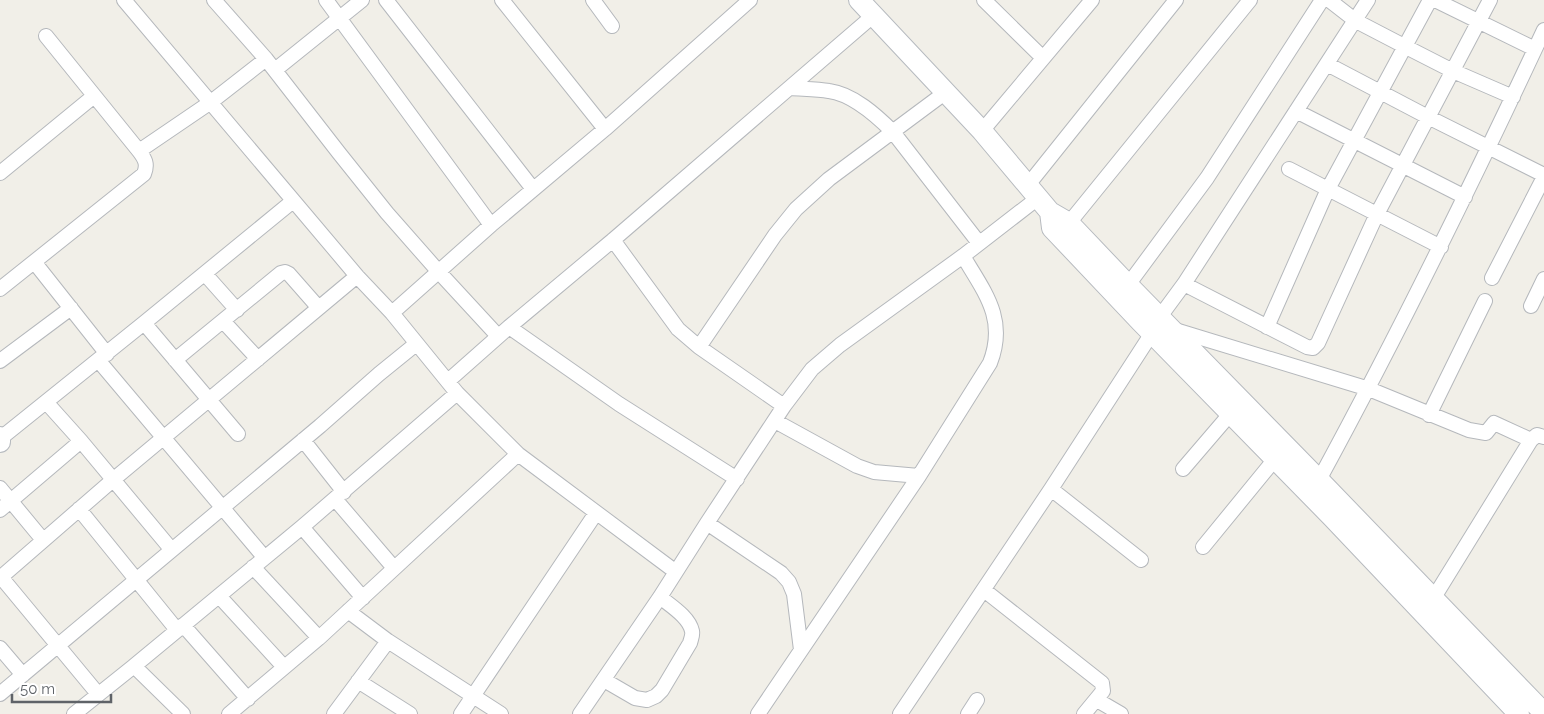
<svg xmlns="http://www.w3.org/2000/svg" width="1544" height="714" viewBox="0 0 1544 714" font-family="Raleway,sans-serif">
	<rect width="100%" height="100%" fill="#f1efe8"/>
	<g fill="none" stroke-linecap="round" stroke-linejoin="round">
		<g stroke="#b5b8bc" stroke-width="16">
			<path id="street" d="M 124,0 L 357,276 L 392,313 L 457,393 L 518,454 L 676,572
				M 214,0 L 266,59 L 339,153 L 387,213 L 438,271 L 498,336
				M 326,0 L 491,225
				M 386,0 L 533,189
				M 502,0 L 605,129
				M 593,0 L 612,26
				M 984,0 L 1043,58
				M 1329,0 L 1356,21 L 1406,47 L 1453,71 L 1513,97
				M 1435,0 L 1535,49
				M 1327,64 L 1428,117 L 1544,175
				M 275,70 L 362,0
				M 790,88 C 803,89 817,89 829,91 C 853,94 877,116 893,132 L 979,243
				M 1296,111 L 1465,197
				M 982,131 L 1092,0
				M 139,151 L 211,102 L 266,59
				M 1289,169 L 1441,247
				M 0,173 L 94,96
				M 1028,185 L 1176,0
				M 1069,223 L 1250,0
				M 613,240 L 678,329 L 699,347 L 784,406
				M 35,263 L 107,354
				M 205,274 L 237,310
				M 1492,278 L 1544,177
				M 1184,284 L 1307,347 L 1313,348 L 1318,343 L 1376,216 L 1490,0
				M 1128,285 L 1207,178 L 1322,0
				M 0,289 L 144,174 C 148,164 145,159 139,151 L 46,36
				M 1531,306 L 1544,279
				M 392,313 L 491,225 L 605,129 L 750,0
				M 1159,318 L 1184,284 L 1368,0
				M 223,321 L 258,359
				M 144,323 L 238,434
				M 509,327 L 619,404 L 737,479
				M 1267,327 L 1328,189 L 1430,0
				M 1175,330 L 1369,389 L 1469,430 L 1486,433 L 1494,423 L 1531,440
				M 699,347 L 775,235 L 796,209 L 829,179 L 946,92
				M 98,360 L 264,557
				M 175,360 L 281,273 L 285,272 L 289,274 L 318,307
				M 0,361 L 71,308
				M 448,381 L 509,327 L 613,240 L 874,15
				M 46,402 L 81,441 L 171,549
				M 1429,415 L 1485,301
				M 775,421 L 857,466 L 874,472 L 919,476
				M 1,438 L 144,323 L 293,201
				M 303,440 L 344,492
				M 1183,469 L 1231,413
				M 1319,480 C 1399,333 1473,182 1544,30
				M 0,488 L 43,540
				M 1051,489 L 1141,560
				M 335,499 L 394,568
				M 79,509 L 177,630
				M 0,510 L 81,441
				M 707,523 L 781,573 L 789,582 L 794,594 L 801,650
				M 302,527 L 363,598
				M 1203,547 L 1275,459
				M 253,567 L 319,638
				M 1,577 L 98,694
				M 0,578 L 114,479 L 357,276
				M 984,590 L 1102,683 L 1103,691 L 1084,714
				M 219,596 L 284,667
				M 1433,599 L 1531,440 L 1537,435 L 1544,437
				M 348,611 L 388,641 L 501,714
				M 183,625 L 248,699
				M 0,648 L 23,675
				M 134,666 L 302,527 L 457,393
				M 604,680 L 635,698 L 647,700 L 656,696 L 662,690 L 690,643 C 691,639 693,635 692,631 C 689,617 671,606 660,597
				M 358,681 L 410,714
				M 0,694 L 320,426 L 379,374 L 416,344
				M 1097,700 L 1121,714
				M 74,714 L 134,666 L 183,714
				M 229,714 L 319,638 L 518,454
				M 334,714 L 388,641
				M 461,714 L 596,513
				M 580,714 L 660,597 L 707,523 L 784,406 L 812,369 L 840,345 L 963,256 L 1038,198
				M 758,714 L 919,476 L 990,363 C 1007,319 985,293 963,256
				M 900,714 L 1051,489 L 1152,333
				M 968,714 L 977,700"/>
		</g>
		<g stroke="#b6babf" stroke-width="22">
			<path id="secondary" d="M 859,0 L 982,131 L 1050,212 L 1069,223 L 1128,285 L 1319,480 L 1544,713
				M 1050,212 L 1052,228 L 1141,322 L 1332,517 L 1519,714
				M 0,437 L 0,442"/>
		</g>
		<use href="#street" stroke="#fff" stroke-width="14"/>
		<use href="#secondary" stroke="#fff" stroke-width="20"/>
	</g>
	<path d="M12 694v8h99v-8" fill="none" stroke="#5f6368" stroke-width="2.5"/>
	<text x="20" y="694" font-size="15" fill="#5f6368" stroke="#ffffff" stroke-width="4" paint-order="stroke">50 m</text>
</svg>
